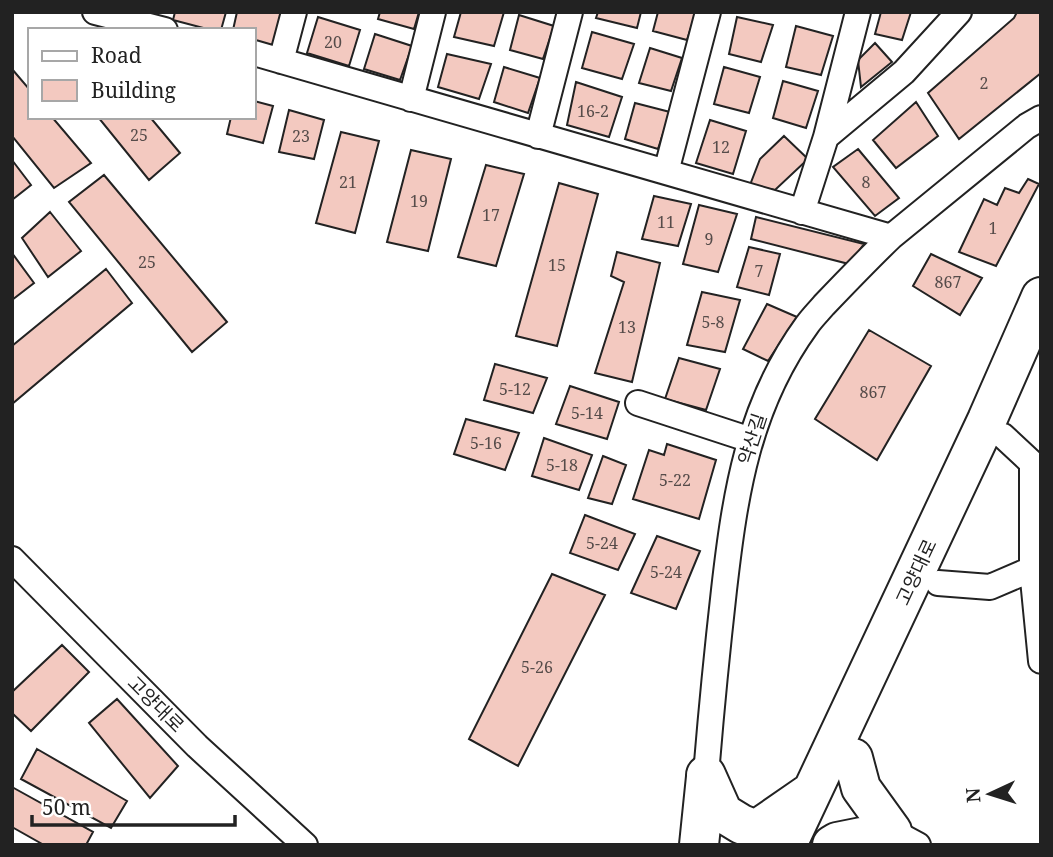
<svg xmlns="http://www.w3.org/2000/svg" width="1053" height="857" viewBox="0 0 1053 857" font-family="'Noto Serif','Noto Sans KR',serif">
	<rect width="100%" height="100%" fill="#fff"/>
	<path fill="#f3c9c0" stroke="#222" stroke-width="2" d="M 175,12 L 226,12 L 221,30 L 211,30 L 173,20 Z
		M 237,12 L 283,12 L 272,46 L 254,41 L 254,30 L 233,30 Z
		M 380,12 L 419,12 L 414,29 L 378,19 Z
		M 461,12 L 504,12 L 494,46 L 454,37 Z
		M 598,12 L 641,12 L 637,28 L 596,18 Z
		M 658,12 L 696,12 L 687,40 L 653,31 Z
		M 881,12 L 911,12 L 902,40 L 875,34 Z
		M 1017,12 L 1041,12 L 1041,73 L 959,139 L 928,93 L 1014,18 Z
		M 519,15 L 554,26 L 543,59 L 510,50 Z
		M 318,17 L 360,30 L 349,66 L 307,53 Z
		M 737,17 L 773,25 L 761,62 L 729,54 Z
		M 796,26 L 833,36 L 821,75 L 786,67 Z
		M 592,32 L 634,44 L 622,79 L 582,68 Z
		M 375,34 L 412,46 L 400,80 L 364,69 Z
		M 875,43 L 892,62 L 861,87 L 858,60 Z
		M 650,48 L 682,58 L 671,91 L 639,83 Z
		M 447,54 L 491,64 L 479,99 L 438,87 Z
		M 504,67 L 540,78 L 528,113 L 494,102 Z
		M 724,67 L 760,77 L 749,113 L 714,104 Z
		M 12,69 L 30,90 L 30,117 L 52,117 L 91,163 L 54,188 L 12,136 Z
		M 783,81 L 818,91 L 806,128 L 773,118 Z
		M 576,82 L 622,97 L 609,137 L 567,125 Z
		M 254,101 L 273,106 L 263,143 L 227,134 L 231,117 L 254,117 Z
		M 916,102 L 938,136 L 896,168 L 873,140 Z
		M 635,103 L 670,112 L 658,149 L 625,139 Z
		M 289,110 L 324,120 L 314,159 L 279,152 Z
		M 98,117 L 150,117 L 180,153 L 149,180 Z
		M 710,120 L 746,131 L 733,174 L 696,163 Z
		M 341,132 L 379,141 L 355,233 L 316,223 Z
		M 784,136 L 808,159 L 775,190 L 750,185 L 760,159 Z
		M 858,149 L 899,198 L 875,216 L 833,167 Z
		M 411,150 L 451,159 L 428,251 L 387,242 Z
		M 12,160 L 31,185 L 12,200 Z
		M 486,165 L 524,174 L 496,266 L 458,257 Z
		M 104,175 L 227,322 L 192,352 L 69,202 Z
		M 1028,179 L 1039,184 L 996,266 L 959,252 L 984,199 L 997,205 L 1005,188 L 1019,193 Z
		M 559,183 L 598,194 L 557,346 L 516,336 Z
		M 654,196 L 691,204 L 678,246 L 642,239 Z
		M 699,205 L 737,214 L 718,272 L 683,264 Z
		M 50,212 L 81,251 L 48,277 L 22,238 Z
		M 756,217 L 864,244 L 849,264 L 751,239 Z
		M 749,247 L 780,254 L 769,295 L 737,287 Z
		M 617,252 L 660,263 L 632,382 L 595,373 L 624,282 L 611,276 Z
		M 12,253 L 34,283 L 12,300 Z
		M 931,254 L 982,278 L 960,315 L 913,286 Z
		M 106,269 L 132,303 L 12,404 L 12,346 Z
		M 702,292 L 740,300 L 725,352 L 687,345 Z
		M 767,304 L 797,317 L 768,361 L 743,349 Z
		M 869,330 L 931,366 L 877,460 L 815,419 Z
		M 679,358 L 720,369 L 706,410 L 665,399 Z
		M 495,364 L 547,378 L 533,413 L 484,400 Z
		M 570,386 L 619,402 L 607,439 L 556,424 Z
		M 466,419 L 519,433 L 505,470 L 454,454 Z
		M 544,438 L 592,455 L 579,490 L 532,476 Z
		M 667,444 L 716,460 L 699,519 L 633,499 L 649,450 L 664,455 Z
		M 603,456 L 626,465 L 612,504 L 588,498 Z
		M 585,515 L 635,534 L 618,570 L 570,553 Z
		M 657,536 L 700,551 L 676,609 L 631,593 Z
		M 552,574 L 605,595 L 518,766 L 469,739 Z
		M 62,645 L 89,672 L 31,731 L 12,713 L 12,692 Z
		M 117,699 L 178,766 L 150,798 L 89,723 Z
		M 37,749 L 127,801 L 111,828 L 21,779 Z
		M 12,787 L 93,832 L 86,845 L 44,845 L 12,827 Z"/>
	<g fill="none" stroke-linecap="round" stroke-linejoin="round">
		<g stroke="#222" stroke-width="28">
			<path id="minor" d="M 95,12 L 165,30
				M 254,53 L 891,237 C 868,259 846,282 824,305 C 818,312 812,318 807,325 C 748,406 735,494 724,590 C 717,652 711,713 706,775
				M 281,61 L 294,12
				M 411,99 L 433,12
				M 538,136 L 570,12
				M 826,137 L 904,72 L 959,12
				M 666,172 L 708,12
				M 802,212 L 826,137 L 858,12
				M 891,237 L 1027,126 L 1041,118
				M 638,403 L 751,440
				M 1003,436 L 1032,463 L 1032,569 L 1041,661
				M 12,559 L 197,746 L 305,845
				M 938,583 L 990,587 L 1032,569 L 1041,568
				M 892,831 L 918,845"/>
		</g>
		<g stroke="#222" stroke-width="42">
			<path id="primary" d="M 706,775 L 723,813 L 741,824 L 756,830 L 811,792
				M 699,845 L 706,777
				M 787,845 L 987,420 L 1041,297
				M 832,845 L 837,842 L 892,831 L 861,788 L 853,758"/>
		</g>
		<use href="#minor" stroke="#fff" stroke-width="24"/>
		<use href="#primary" stroke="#fff" stroke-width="38"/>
	</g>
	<g text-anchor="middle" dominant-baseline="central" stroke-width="5" stroke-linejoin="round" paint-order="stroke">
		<g font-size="16" fill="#564c4a">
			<text x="333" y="42">20</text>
			<text x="984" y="83">2</text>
			<text x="593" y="111">16-2</text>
			<text x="139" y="135">25</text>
			<text x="301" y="136">23</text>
			<text x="721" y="147">12</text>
			<text x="348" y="182">21</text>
			<text x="866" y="182">8</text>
			<text x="419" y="201">19</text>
			<text x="491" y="215">17</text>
			<text x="666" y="222">11</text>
			<text x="993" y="228">1</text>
			<text x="709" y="239">9</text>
			<text x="147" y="262">25</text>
			<text x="557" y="265">15</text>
			<text x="759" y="271">7</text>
			<text x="948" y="282">867</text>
			<text x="713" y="322">5-8</text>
			<text x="627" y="327">13</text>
			<text x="515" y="389">5-12</text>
			<text x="873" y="392">867</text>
			<text x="587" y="413">5-14</text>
			<text x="486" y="443">5-16</text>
			<text x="562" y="465">5-18</text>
			<text x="675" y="480">5-22</text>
			<text x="602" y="543">5-24</text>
			<text x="666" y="572">5-24</text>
			<text x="537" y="667">5-26</text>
		</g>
		<g font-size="19" fill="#222" stroke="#fff">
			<text transform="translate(752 439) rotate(-72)">약산길</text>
			<text transform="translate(916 572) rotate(-65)">고양대로</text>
			<text transform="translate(156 704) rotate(45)">고양대로</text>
		</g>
	</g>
	<rect width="1053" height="857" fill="none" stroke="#222222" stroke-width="28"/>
	<rect x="28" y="28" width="228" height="91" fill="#ffffff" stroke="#a7a7a7" stroke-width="2"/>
	<rect x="42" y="51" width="35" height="10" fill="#ffffff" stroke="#a7a7a7" stroke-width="2"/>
	<text x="91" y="63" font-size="21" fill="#222222">Road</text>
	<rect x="42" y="80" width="35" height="21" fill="#f3c9c0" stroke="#a7a7a7" stroke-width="2"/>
	<text x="91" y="98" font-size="21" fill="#222222">Building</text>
	<g transform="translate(990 794) rotate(266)" stroke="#ffffff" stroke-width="5" paint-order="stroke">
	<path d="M0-5L12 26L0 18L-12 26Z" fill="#222222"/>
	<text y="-10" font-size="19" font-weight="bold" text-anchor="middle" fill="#222222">N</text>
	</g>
	<path d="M32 815v10h203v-10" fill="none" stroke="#222222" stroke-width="3.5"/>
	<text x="42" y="815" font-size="21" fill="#222222" stroke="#ffffff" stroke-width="5" paint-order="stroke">50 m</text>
</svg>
